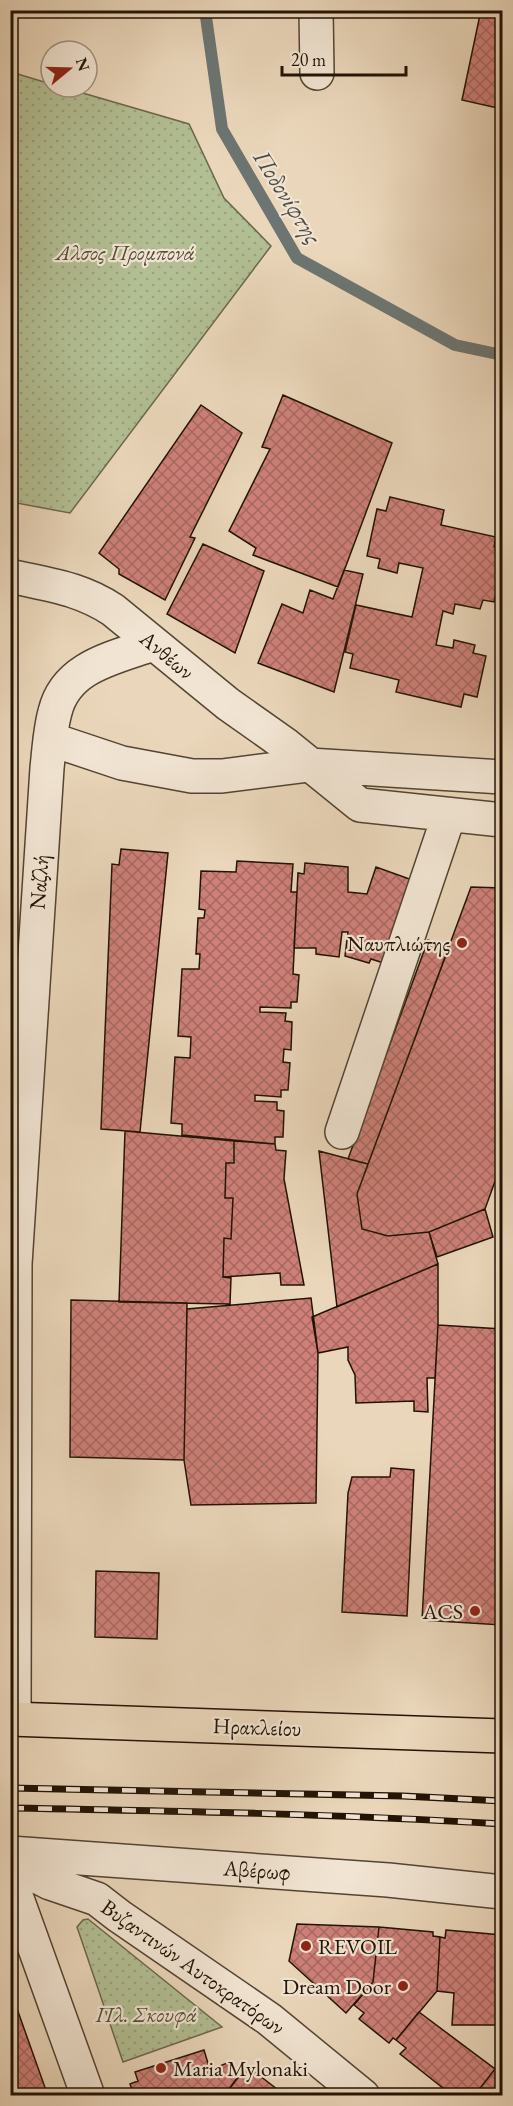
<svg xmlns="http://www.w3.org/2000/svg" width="513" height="2106" viewBox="0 0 513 2106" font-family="'EB Garamond',serif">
	<defs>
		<pattern id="park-dots" width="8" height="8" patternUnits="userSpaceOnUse" patternTransform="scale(1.5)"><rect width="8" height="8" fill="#b2be93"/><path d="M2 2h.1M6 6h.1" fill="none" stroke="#99a27d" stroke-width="1.8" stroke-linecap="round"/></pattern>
		<pattern id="building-cross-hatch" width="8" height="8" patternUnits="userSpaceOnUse" patternTransform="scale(1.5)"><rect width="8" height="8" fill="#ce8079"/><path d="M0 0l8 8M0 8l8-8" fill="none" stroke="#a76861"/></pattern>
	</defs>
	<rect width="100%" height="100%" fill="#ead6ba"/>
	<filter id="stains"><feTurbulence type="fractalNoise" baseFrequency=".00333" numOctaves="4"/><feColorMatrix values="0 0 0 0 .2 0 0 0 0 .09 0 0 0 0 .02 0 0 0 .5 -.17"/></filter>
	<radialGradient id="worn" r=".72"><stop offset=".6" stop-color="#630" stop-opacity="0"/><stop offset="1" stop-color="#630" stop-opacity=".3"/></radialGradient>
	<path fill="url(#park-dots)" stroke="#6a684c" stroke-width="1.5" d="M 11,72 L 51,84 L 51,87 L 62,87 L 189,124 L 224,198 L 271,246 L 70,513 L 11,502 Z
		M 88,1919 L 222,2027 L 123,2062 L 77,1927 L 83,1920 Z"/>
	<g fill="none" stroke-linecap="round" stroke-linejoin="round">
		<path stroke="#6c7572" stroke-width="12" d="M 205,10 L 222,129 L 297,258 L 455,345 L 502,355"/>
	</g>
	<path fill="url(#building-cross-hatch)" stroke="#221305" stroke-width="1.5" d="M 481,10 L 502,10 L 502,109 L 462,100 Z
		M 283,395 L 392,443 L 338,587 L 253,555 L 256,548 L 229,531 L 270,449 L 262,447 Z
		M 201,405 L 242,433 L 190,537 L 195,538 L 165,600 L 119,574 L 119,569 L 99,553 Z
		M 390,497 L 444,510 L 441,525 L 496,537 L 494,547 L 502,549 L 502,564 L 494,602 L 483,600 L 480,609 L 455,604 L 453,614 L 443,611 L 436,645 L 453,648 L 454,640 L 475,645 L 473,653 L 486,656 L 477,697 L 464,694 L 461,707 L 396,692 L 399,680 L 350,668 L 353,654 L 345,652 L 356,605 L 412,617 L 423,568 L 399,563 L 397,573 L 378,568 L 380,559 L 367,556 L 377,509 L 386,511 Z
		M 203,544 L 264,571 L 235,653 L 167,614 Z
		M 344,570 L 363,574 L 334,692 L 258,663 L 282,604 L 303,613 L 310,590 L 333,599 Z
		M 121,849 L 168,853 L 140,1132 L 101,1129 L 112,864 L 119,865 Z
		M 237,861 L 293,864 L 291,892 L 297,892 L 293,974 L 299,975 L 297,1002 L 291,1002 L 291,1008 L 260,1007 L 260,1012 L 286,1013 L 285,1021 L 292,1022 L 291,1050 L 284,1049 L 283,1062 L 290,1063 L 288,1090 L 281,1090 L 281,1097 L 255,1095 L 255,1101 L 277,1102 L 277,1110 L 284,1111 L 283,1137 L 275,1137 L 275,1144 L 182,1135 L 182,1124 L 171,1123 L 175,1057 L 190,1058 L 191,1037 L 178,1036 L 182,969 L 199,969 L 200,954 L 196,954 L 198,918 L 204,918 L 205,910 L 199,909 L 201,871 L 236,872 Z
		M 305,863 L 348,867 L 348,892 L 367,894 L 376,867 L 415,881 L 393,966 L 371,959 L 369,963 L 345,956 L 348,932 L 342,932 L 339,957 L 316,954 L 316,948 L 294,948 L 298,873 L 304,874 Z
		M 471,887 L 502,888 L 502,1162 L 485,1209 L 429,1232 L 388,1236 L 362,1229 L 357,1194 Z
		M 428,940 L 449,947 L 368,1164 L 348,1159 Z
		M 125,1131 L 234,1141 L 234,1163 L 226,1163 L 225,1198 L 233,1198 L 231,1239 L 224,1238 L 223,1277 L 231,1278 L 230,1304 L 119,1302 Z
		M 234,1141 L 275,1144 L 276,1150 L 286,1151 L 284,1179 L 304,1285 L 281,1285 L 280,1273 L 223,1277 L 224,1238 L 231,1239 L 233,1198 L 225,1198 L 226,1163 L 234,1163 Z
		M 319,1151 L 368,1164 L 357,1194 L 362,1229 L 388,1236 L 429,1232 L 438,1264 L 337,1307 Z
		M 485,1209 L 493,1237 L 437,1257 L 429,1232 Z
		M 438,1264 L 438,1325 L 435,1378 L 427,1378 L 428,1412 L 414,1411 L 414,1401 L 356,1403 L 355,1375 L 348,1360 L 348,1347 L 318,1353 L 312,1317 Z
		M 311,1298 L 318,1353 L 316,1503 L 191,1505 L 184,1460 L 187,1309 Z
		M 71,1300 L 187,1303 L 184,1460 L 70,1457 Z
		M 438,1325 L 502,1329 L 502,1625 L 422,1620 Z
		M 391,1468 L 414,1470 L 407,1616 L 342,1612 L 348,1493 L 352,1477 L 390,1477 Z
		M 96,1571 L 159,1573 L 157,1639 L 95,1637 Z
		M 297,1924 L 379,1927 L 373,1982 L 346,2013 L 289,1961 Z
		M 379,1927 L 433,1932 L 433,1936 L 440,1937 L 437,1991 L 396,2040 L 393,2038 L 389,2043 L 359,2019 L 364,2013 L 354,2005 L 373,1982 Z
		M 446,1930 L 502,1935 L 502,2005 L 499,2025 L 452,2025 L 454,1993 L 437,1991 L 440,1937 L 445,1938 Z
		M 10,1989 L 48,2096 L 10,2096 Z
		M 419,2012 L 495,2069 L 474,2096 L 453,2096 L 400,2054 L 406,2048 L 396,2040 Z
		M 204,2050 L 210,2070 L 227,2063 L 240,2074 L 224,2096 L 134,2096 L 130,2084 L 138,2081 L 135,2072 Z
		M 502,2059 L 502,2096 L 474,2096 L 495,2069 Z
		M 247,2066 L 286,2096 L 224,2096 Z"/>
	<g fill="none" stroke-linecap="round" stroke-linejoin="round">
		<g stroke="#544432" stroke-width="36">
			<path id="minor" d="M 316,10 L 317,73
				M 10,576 C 49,585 80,588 113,610 L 228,704 L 286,745 L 360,805 L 502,820
				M 50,739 L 122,763 L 192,776 L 222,776 L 309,765 L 502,777
				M 342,1132 L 449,815
				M 14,1719 L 15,1264 L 47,768 C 49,750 50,730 55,712 C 66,666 114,658 153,644
				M 10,1853 L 388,1880 L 502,1892
				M 10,1859 L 27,1871 L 50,1883 L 97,1899 L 119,1916 L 269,2019 L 363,2096
				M 10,1879 L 88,2096"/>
		</g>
		<g stroke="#221305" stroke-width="36">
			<path id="major" d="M 10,1719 L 502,1736"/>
		</g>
		<use href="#minor" stroke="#f1e4d2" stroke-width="33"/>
		<use href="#major" stroke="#ead6ba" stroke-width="33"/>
		<g stroke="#221305" stroke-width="7">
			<path id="rail" d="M 10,1788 L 403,1796 L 502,1801
				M 10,1808 C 175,1811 339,1814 502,1824"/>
		</g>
		<use href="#rail" stroke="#f1e4d2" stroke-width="4.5" stroke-dasharray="14" stroke-linecap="butt"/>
	</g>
	<g fill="#8f2418" stroke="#f1e4d2" stroke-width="2">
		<circle cx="462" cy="943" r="6"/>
		<circle cx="475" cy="1611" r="6"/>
		<circle cx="306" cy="1946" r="6"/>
		<circle cx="403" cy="1986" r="6"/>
		<circle cx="161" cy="2068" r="6"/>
	</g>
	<g text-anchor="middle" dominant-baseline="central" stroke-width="4.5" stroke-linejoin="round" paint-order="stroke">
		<g font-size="22" font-style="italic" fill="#544f37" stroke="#f1e4d2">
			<text x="125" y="252">Αλσος Προμπονά</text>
			<text x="146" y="2014">Πλ. Σκουφά</text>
		</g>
		<g font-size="22" fill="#221305" stroke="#f1e4d2">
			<text transform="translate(167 655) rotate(40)">Ανθέων</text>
			<text transform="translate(39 882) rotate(-86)">Ναζλή</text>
			<text transform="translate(257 1727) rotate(2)">Ηρακλείου</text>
			<text transform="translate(257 1870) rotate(4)">Αβέρωφ</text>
			<text transform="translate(193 1967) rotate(35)">Βυζαντινών Αυτοκρατόρων</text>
		</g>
		<g font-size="22" fill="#221305" stroke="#f1e4d2" text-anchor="end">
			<text x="450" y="943">Ναυπλιώτης</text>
			<text x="463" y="1611">ACS</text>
			<text x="318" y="1946" text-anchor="start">REVOIL</text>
			<text x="391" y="1986">Dream Door</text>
			<text x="173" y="2068" text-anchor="start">Maria Mylonaki</text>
		</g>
		<g font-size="24" font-style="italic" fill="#4d4c44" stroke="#f1e4d2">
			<text transform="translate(288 197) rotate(58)">Ποδονίφτης</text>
		</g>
	</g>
	<rect width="513" height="2106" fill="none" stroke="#ead6ba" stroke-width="36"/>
	<rect x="12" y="12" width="489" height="2082" fill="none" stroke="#221305" stroke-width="3"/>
	<rect x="18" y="18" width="477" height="2070" fill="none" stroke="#221305" stroke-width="1.5"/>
	<g transform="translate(69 69) rotate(71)"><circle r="28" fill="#f1e4d2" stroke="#9e9080" stroke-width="1.5"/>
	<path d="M0-4.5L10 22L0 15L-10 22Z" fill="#8f2418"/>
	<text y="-9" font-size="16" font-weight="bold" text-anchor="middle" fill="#221305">N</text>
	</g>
	<path d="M282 66v9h124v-9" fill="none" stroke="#221305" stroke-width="3"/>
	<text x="291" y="66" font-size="18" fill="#221305" stroke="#f1e4d2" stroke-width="4.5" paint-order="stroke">20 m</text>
	<rect width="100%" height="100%" filter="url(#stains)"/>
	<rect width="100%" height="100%" fill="url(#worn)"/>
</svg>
